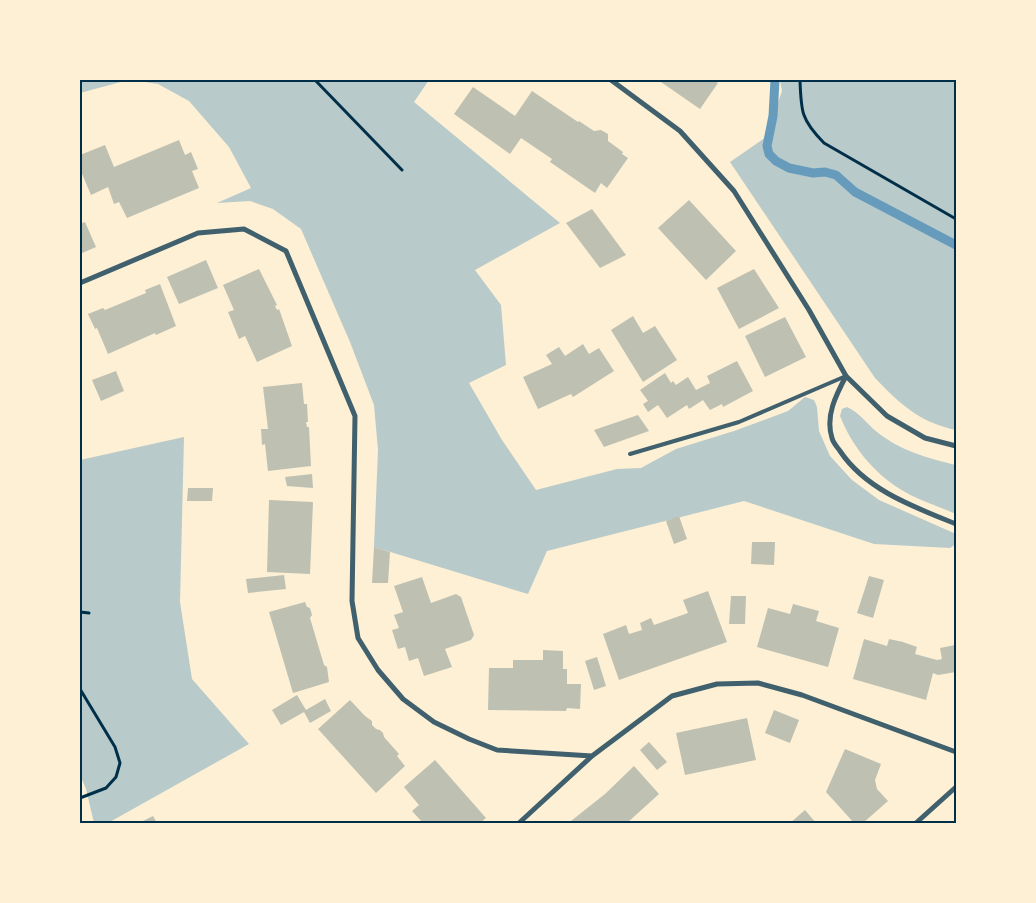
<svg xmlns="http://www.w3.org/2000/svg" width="1036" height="903" viewBox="0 0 1036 903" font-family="Spectral,serif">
	<rect width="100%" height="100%" fill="#fdf0d5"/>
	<path fill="#b9caca" d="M 80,80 L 128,80 L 80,93 Z
		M 132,80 L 429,80 L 414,102 L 560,223 L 475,270 L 501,305 L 506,365 L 469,383 L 502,440 L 536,490 L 617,469 L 641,468 L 676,449 L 734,431 L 788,411 L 805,397 L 814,400 L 817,407 L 819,431 L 830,456 L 852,480 L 879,500 L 956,534 L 956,544 L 950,548 L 874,544 L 744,501 L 547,551 L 528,594 L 374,547 L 378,450 L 374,405 L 350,342 L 301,229 L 273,209 L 250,201 L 217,203 L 251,188 L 229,147 L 189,101 L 158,84 Z
		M 780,80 L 956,80 L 956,430 C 919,422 900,404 875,378 L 730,162 L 766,137 L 782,91 Z
		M 847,407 C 860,413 867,424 877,432 C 901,451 927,458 956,465 L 956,514 C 938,506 917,500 900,489 C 873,472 852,446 840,416 L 842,409 Z
		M 184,437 L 180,602 L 192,679 L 249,744 L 108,823 L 94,823 L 86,789 L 80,775 L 80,460 Z"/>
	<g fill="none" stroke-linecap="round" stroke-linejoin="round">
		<path stroke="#669bbc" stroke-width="9" d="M 775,80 L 773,116 L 767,146 L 769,154 L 776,161 L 789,168 L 813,173 L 825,172 L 836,175 L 855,192 L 956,245"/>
	</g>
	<path fill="#bec0b2" d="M 658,80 L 714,80 L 718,83 L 700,109 Z
		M 473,87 L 515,116 L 532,91 L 578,122 L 579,121 L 594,131 L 601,130 L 608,134 L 608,141 L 623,152 L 622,154 L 628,158 L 607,188 L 601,183 L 595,193 L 550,162 L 552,159 L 521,138 L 510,154 L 454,114 Z
		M 179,140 L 185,155 L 191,152 L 198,169 L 192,171 L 199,188 L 127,218 L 119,202 L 114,204 L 108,187 L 91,195 L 80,169 L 80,155 L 105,145 L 114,167 Z
		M 689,200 L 736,251 L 706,280 L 658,228 Z
		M 592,209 L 626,255 L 600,268 L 566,223 Z
		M 85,222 L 96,247 L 80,254 L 80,224 Z
		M 206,260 L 218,288 L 179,304 L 167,277 Z
		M 259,269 L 277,305 L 275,306 L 277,310 L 279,309 L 292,346 L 257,362 L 245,336 L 239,339 L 228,312 L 234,310 L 223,285 Z
		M 754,269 L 779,308 L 739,329 L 717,288 Z
		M 160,284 L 176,326 L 156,335 L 155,333 L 108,354 L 97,328 L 95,329 L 88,314 L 103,308 L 105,310 L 146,293 L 145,290 Z
		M 633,316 L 643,333 L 655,326 L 677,360 L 643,382 L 611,330 Z
		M 785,317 L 806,357 L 765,377 L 745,336 Z
		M 583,344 L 589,354 L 599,348 L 614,371 L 573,397 L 571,394 L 538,409 L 523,377 L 552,364 L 546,355 L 559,347 L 565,356 Z
		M 737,361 L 753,391 L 723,407 L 722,404 L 710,410 L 703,400 L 689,409 L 687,405 L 667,418 L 658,405 L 648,412 L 643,404 L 648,401 L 640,390 L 665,373 L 671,383 L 673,381 L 676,385 L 688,377 L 696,390 L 710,383 L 707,376 Z
		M 116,371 L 124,391 L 101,401 L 92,380 Z
		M 302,383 L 304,404 L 307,404 L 308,422 L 306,422 L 307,427 L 309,427 L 311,466 L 268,471 L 265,444 L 262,445 L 261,429 L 268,429 L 263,387 Z
		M 638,415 L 649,431 L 604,447 L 594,430 Z
		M 312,474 L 313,488 L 287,486 L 285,477 Z
		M 188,488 L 213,488 L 212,501 L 187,501 Z
		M 269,500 L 313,502 L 310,574 L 267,572 Z
		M 679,516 L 687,539 L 674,544 L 666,521 Z
		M 752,542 L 775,542 L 774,565 L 751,564 Z
		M 374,547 L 390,552 L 388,583 L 372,583 Z
		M 284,575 L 286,589 L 248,593 L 246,579 Z
		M 869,576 L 884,580 L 873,618 L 857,613 Z
		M 422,577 L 431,603 L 456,594 L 461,597 L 474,635 L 471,640 L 445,649 L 452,667 L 424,676 L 418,658 L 409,661 L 405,647 L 398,649 L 392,630 L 399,628 L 394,615 L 403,612 L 394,586 Z
		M 708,591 L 727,642 L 619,680 L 603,634 L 626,625 L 629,634 L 642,630 L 640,623 L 651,618 L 654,625 L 688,613 L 683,600 Z
		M 731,596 L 746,596 L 745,624 L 729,624 Z
		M 305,602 L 307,607 L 310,608 L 312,615 L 310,618 L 324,665 L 327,667 L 329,682 L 293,693 L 269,612 Z
		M 793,604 L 819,611 L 816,621 L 839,628 L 828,667 L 757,647 L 768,608 L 790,614 Z
		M 864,639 L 887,646 L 889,639 L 903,642 L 917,647 L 915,654 L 937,660 L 942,659 L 940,648 L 955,645 L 956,647 L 956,672 L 938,675 L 933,673 L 926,700 L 853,679 Z
		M 543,650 L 563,651 L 563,669 L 567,669 L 567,684 L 581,684 L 580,709 L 567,708 L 566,711 L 488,710 L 489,668 L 513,668 L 513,660 L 543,660 Z
		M 597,657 L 606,686 L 594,690 L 585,661 Z
		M 297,695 L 306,710 L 325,699 L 331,711 L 310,723 L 304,712 L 281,725 L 272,710 Z
		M 350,700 L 365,716 L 372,721 L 372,725 L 376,729 L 380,730 L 383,733 L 384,737 L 399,754 L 397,756 L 405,766 L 376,793 L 318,729 Z
		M 774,710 L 799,720 L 790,743 L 765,733 Z
		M 747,718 L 756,760 L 685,775 L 676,733 Z
		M 649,742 L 667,762 L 657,770 L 640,750 Z
		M 845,749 L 881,764 L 875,780 L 877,789 L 888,801 L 863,823 L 854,823 L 826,792 Z
		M 435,760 L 486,818 L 480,823 L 423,823 L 412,811 L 419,805 L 404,787 Z
		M 634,766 L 659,794 L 627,823 L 573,823 L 571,821 L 605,794 Z
		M 805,810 L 816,823 L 790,823 Z
		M 153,816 L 157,823 L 139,823 Z"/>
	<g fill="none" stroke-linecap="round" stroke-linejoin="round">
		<path stroke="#003049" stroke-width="3" d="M 315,80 L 402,170
			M 800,80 C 801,111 801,120 824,143 L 956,219
			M 80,612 L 89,613
			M 80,689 L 115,747 L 120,763 L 116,777 L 106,788 L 80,798"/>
		<path stroke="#3f606c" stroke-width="4" d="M 630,454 L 739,422 L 846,376"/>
		<path stroke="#3f606c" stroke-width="5" d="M 611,80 L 680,131 L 734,191 L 809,310 L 846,376 L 887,416 L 925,438 L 956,446
			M 80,283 L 198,233 L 244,229 L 286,251 L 355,416 L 352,601 L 358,638 L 378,670 L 403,699 L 434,722 L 469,739 L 497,750 L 592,756
			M 846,376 C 836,395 825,416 832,438 C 833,443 838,448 840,451 C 866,490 914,507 956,524
			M 519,823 L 592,756 L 672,696 L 717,684 L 758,683 L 802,695 L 956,752
			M 916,823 L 956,787"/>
	</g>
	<rect width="1036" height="903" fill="none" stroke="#fdf0d5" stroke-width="162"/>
	<rect x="81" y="81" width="874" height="741" fill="none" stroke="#003049" stroke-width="2"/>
</svg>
